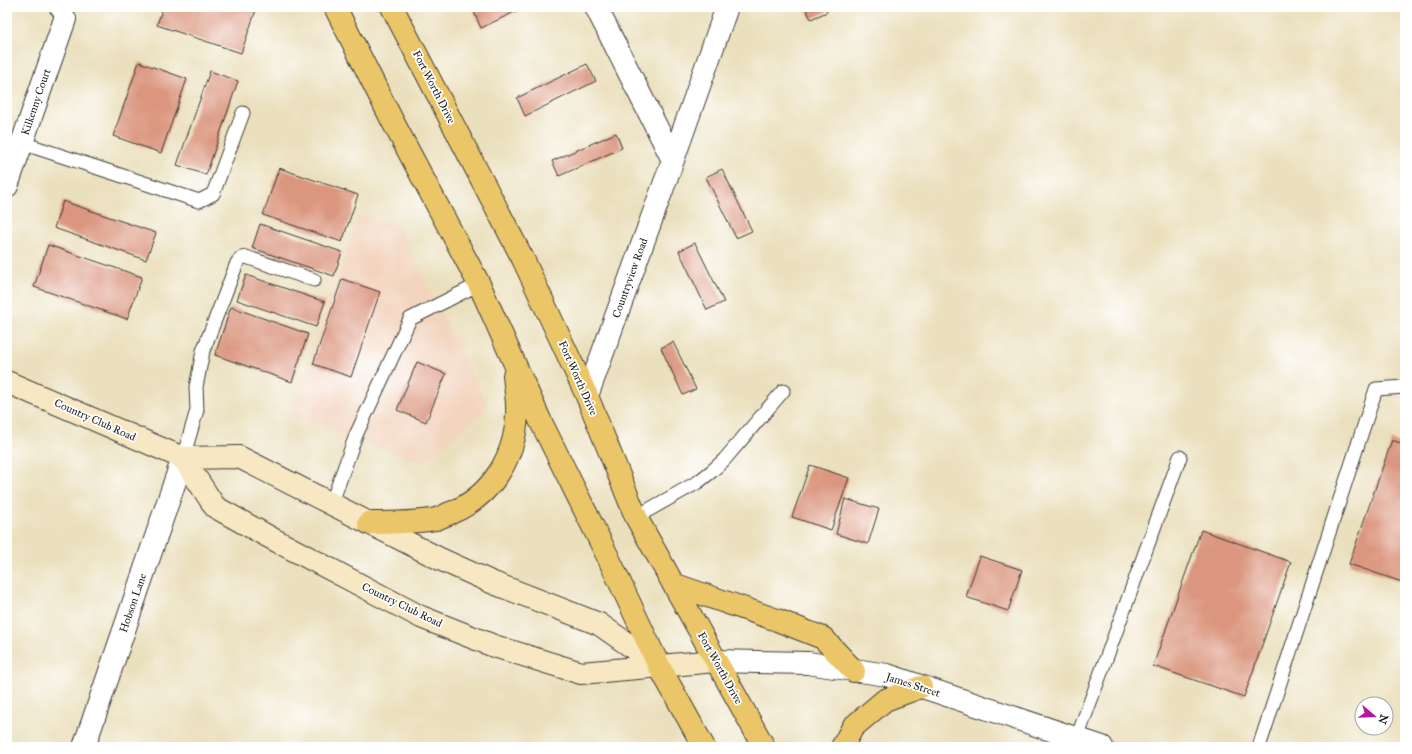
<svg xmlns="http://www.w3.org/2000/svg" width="1412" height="754" viewBox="0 0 1412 754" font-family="'IM FELL Great Primer',serif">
	<rect width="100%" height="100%" fill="#fff"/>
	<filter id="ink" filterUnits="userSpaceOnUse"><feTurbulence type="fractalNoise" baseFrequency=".025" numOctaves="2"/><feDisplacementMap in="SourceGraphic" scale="8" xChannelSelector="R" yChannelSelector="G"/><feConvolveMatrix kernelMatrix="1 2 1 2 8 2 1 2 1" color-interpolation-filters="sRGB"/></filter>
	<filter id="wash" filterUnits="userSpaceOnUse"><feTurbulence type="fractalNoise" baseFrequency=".012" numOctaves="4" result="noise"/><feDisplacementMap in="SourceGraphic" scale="16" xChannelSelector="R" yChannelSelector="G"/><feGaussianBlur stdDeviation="0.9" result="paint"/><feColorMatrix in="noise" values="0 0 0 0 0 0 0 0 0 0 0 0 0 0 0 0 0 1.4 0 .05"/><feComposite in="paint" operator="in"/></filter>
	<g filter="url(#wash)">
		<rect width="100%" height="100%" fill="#ebe0be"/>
		<path fill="#f3d4be" d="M 359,215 L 399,226 L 488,408 L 422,463 L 290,415 Z"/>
		<g id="blocks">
			<path fill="#db967f" d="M 163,7 L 257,7 L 241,53 L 157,25 Z
				M 486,7 L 525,7 L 481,28 L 474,12 Z
				M 805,7 L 825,7 L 827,12 L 811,19 Z
				M 139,62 L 187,79 L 161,153 L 113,136 Z
				M 587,64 L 596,81 L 525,116 L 517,98 Z
				M 210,71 L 238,81 L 206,175 L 177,165 Z
				M 616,133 L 622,148 L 559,176 L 552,161 Z
				M 279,168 L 358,195 L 342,242 L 263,215 Z
				M 722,169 L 752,231 L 736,238 L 706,177 Z
				M 63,201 L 156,233 L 146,260 L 54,228 Z
				M 260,224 L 342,252 L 334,276 L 252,248 Z
				M 695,243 L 724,302 L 707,310 L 679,251 Z
				M 48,245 L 142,277 L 127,319 L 34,287 Z
				M 246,275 L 325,302 L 316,327 L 237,300 Z
				M 342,279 L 380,292 L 351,377 L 313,364 Z
				M 231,307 L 308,334 L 292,382 L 215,355 Z
				M 673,342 L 696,389 L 683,395 L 661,348 Z
				M 417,362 L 446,374 L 426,422 L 397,410 Z
				M 1392,440 L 1405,445 L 1405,583 L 1349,564 Z
				M 810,465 L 849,478 L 831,530 L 792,517 Z
				M 845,499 L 879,509 L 868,544 L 836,534 Z
				M 1201,530 L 1291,562 L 1244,697 L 1153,666 Z
				M 980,556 L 1022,570 L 1008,611 L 966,597 Z"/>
		</g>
	</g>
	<g filter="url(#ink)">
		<use href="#blocks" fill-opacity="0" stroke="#3b3934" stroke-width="1"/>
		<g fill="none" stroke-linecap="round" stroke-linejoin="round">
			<g stroke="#3b3934" stroke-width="15">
				<path id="service" d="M 55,7 L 65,19
					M 22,143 L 199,201 L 213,194 L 243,113
					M 183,458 L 197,410 L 196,387 L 203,351 L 237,263 L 241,258 L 246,257 L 314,280
					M 331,505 L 356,435 L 410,319 L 479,284
					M 636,517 L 698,482 L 712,471 L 724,460 L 783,391
					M 1077,738 L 1180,457
					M 1259,747 L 1376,389 L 1405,387"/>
			</g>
			<g stroke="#3b3934" stroke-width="24">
				<path id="minor" d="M 596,7 L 673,160 L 727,7
					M 7,186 L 65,19
					M 587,396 L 673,160
					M 716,661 L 808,663 L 887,675 L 1102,747"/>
			</g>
			<g stroke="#3b3934" stroke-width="24">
				<path id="tertiary" d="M 84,747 L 183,458"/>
			</g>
			<g stroke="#3b3934" stroke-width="24">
				<path id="secondary" d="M 7,382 L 183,458 L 239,457 L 440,559 L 491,582 L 599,624 L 659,666
					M 183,458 L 215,507 L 271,538 L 421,617 L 494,646 L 581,673 L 716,661"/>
			</g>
			<g stroke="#3b3934" stroke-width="24">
				<path id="primary" d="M 335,7 L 393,122 L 479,284 L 540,420 L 608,557 L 659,666 L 704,747
					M 392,7 L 524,261 L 587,396 L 636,517 L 764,747
					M 369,523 C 391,523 413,523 436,519 C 442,517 447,514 453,512 C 492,495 515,457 517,415 C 518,402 515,388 514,375
					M 673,584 L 777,620 L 823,638 L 854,671
					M 842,747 L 853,727 L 885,700 L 921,687"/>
			</g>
			<use href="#service" stroke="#fff" stroke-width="13"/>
			<use href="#minor" stroke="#fff" stroke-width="22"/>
			<use href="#tertiary" stroke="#fff" stroke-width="22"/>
			<use href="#secondary" stroke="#f7e8c3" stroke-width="22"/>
			<use href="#primary" stroke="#ebc669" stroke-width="22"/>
		</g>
	</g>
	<g text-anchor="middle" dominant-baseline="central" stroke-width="3.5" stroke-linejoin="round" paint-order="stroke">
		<g font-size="11" fill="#1c1c1c" stroke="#fff">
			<text transform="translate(434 87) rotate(63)">Fort Worth Drive</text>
			<text transform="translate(36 102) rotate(-71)">Kilkenny Court</text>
			<text transform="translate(630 278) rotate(-70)">Countryview Road</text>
			<text transform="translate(578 378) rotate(66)">Fort Worth Drive</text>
			<text transform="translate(95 420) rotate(24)">Country Club Road</text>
			<text transform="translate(133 603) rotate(-71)">Hobson Lane</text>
			<text transform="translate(402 605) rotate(26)">Country Club Road</text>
			<text transform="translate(720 668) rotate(61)">Fort Worth Drive</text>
			<text transform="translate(913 685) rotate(18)">James Street</text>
		</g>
	</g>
	<rect width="1412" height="754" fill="none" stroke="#fff" stroke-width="24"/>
	<g transform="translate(1374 716) rotate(109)"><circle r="19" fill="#ffffff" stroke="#a4a4a4"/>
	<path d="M0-3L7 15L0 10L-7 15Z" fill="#b5179e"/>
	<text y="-6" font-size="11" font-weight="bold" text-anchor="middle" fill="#1c1c1c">N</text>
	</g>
</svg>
